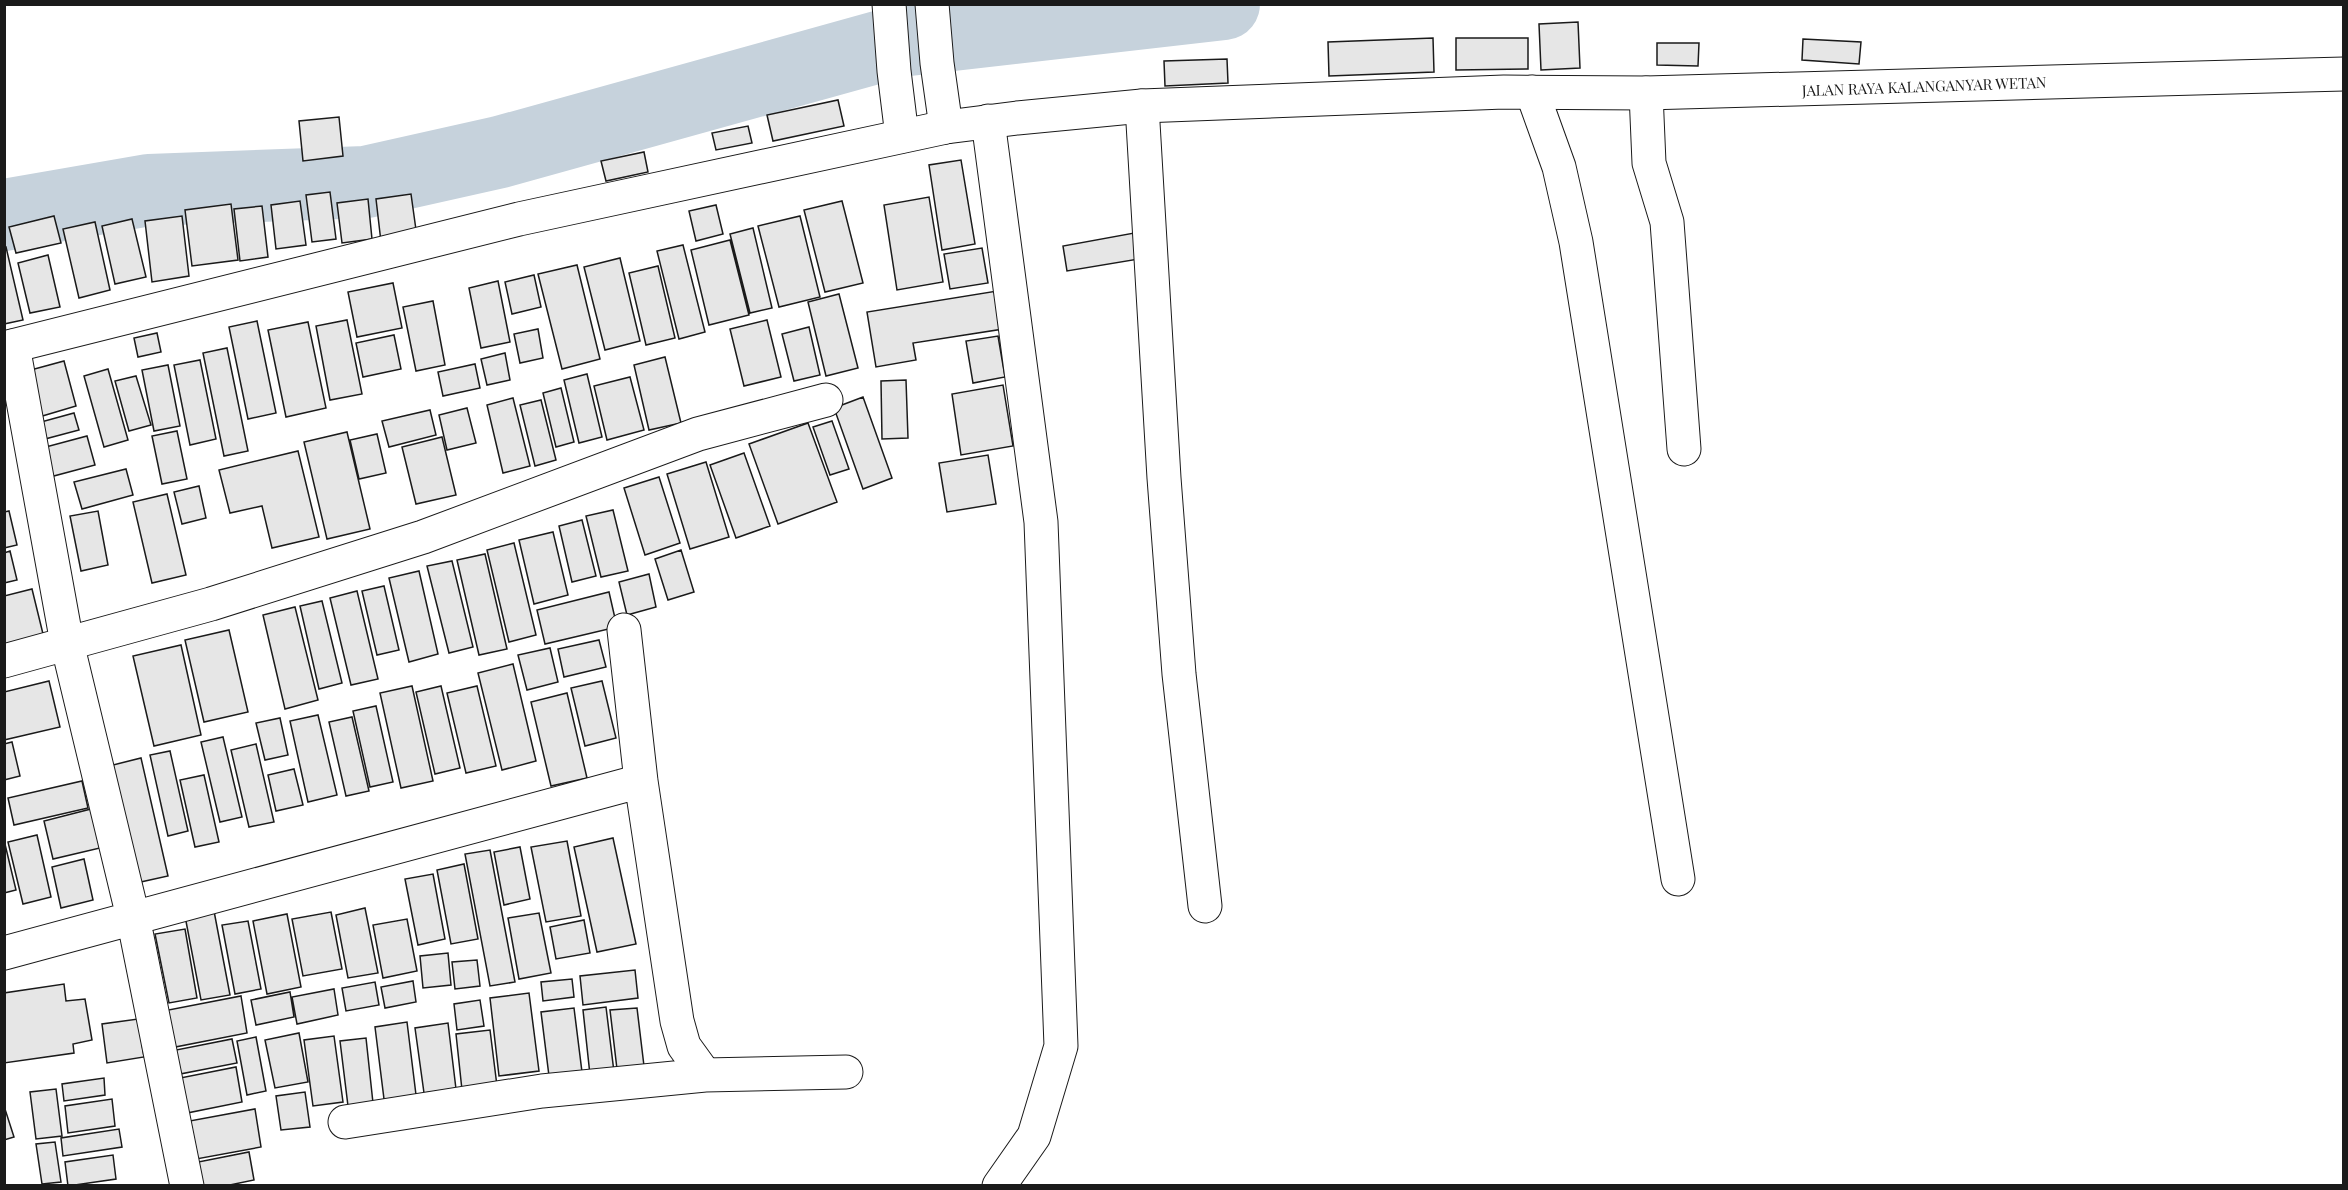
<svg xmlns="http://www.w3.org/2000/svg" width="2348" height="1190" viewBox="0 0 2348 1190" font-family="'Playfair Display',serif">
	<rect width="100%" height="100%" fill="#fff"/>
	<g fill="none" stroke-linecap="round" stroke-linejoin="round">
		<path stroke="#c6d2dc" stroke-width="72" d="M 4,215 L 149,190 L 366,182 L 500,152 L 900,41 L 1224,4"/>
	</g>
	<path fill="#e6e6e6" stroke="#1a1a1a" stroke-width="1.5" d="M 1578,22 L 1580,68 L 1541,70 L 1539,24 Z
		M 1433,38 L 1434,72 L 1329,76 L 1328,42 Z
		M 1456,38 L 1528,38 L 1528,69 L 1456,70 Z
		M 1803,39 L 1861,42 L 1859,64 L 1802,60 Z
		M 1657,43 L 1699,43 L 1698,66 L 1657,65 Z
		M 1227,59 L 1228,83 L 1165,86 L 1164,61 Z
		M 838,100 L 844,126 L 773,141 L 767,115 Z
		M 339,117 L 343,156 L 303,161 L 299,121 Z
		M 748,126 L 752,143 L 716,150 L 712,133 Z
		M 644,152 L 648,172 L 606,181 L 601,161 Z
		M 961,160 L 975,244 L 942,250 L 929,165 Z
		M 330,192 L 336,239 L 312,242 L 306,195 Z
		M 411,194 L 417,237 L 381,242 L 376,199 Z
		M 929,197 L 943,282 L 897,290 L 884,205 Z
		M 368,199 L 372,239 L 342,243 L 337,203 Z
		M 300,201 L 306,245 L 276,249 L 271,205 Z
		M 842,201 L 863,283 L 825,292 L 804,210 Z
		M 231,204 L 238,260 L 192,266 L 185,210 Z
		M 716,205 L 723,234 L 696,241 L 689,211 Z
		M 262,206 L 268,257 L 240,261 L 234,209 Z
		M 54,216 L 61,243 L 16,253 L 9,227 Z
		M 182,216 L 189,276 L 152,282 L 145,221 Z
		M 800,216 L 820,297 L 779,307 L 758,226 Z
		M 132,219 L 146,277 L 115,284 L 102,226 Z
		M 95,222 L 110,290 L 79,298 L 63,229 Z
		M 753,228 L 772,308 L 750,313 L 730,234 Z
		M 1134,233 L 1139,259 L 1067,271 L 1063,246 Z
		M 730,240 L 749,315 L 709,325 L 691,250 Z
		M 683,245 L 705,332 L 679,339 L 657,251 Z
		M 6,247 L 23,320 L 4,324 L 4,248 Z
		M 982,248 L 988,283 L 950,289 L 944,254 Z
		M 48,255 L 60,307 L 30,313 L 18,263 Z
		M 620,258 L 640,341 L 605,350 L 584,267 Z
		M 577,265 L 600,359 L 562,369 L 538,274 Z
		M 658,266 L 675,338 L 646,345 L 629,273 Z
		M 534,275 L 541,307 L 512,314 L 505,282 Z
		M 498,281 L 510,342 L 481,348 L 469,288 Z
		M 393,283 L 402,328 L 357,337 L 348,292 Z
		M 997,291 L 1003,329 L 913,343 L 916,360 L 876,367 L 867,312 Z
		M 839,294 L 858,368 L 826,376 L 808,302 Z
		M 433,301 L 445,365 L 416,371 L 403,307 Z
		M 347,320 L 362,394 L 330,400 L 316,326 Z
		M 767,320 L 781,377 L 744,386 L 730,329 Z
		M 257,321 L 276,413 L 248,419 L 229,327 Z
		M 308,322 L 326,408 L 286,417 L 268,330 Z
		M 809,327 L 820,375 L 794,381 L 782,334 Z
		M 538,329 L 543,358 L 520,363 L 514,334 Z
		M 157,333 L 161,352 L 138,357 L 134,338 Z
		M 394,335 L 401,369 L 363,377 L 356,343 Z
		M 998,336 L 1005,377 L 973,383 L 966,341 Z
		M 227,348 L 248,451 L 224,456 L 203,353 Z
		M 505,353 L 510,380 L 487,385 L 481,359 Z
		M 665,357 L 681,423 L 649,430 L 634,365 Z
		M 200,360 L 216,439 L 190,445 L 174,365 Z
		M 64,361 L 76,406 L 39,417 L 27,371 Z
		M 475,364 L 480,388 L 443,396 L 438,372 Z
		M 168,365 L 180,426 L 154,431 L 142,370 Z
		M 108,369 L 128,440 L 104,447 L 84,376 Z
		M 587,374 L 602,437 L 579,443 L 564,380 Z
		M 136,376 L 151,425 L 129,431 L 115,381 Z
		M 630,377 L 644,430 L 607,440 L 594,386 Z
		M 906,380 L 908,438 L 882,439 L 881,381 Z
		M 1003,385 L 1013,446 L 961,455 L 952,394 Z
		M 561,388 L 574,442 L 556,447 L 543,393 Z
		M 863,397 L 892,478 L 863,489 L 834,408 Z
		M 513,398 L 530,466 L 503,473 L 487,405 Z
		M 541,400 L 556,460 L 535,466 L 520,405 Z
		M 467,408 L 476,443 L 447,450 L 439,415 Z
		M 430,410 L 436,435 L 389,447 L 382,421 Z
		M 74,413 L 79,430 L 45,439 L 41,422 Z
		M 832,421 L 849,469 L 830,475 L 813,427 Z
		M 808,423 L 837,502 L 778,524 L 749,444 Z
		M 177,431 L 187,479 L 162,484 L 152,436 Z
		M 347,432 L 370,529 L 327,539 L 304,442 Z
		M 377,434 L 386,473 L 359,479 L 350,440 Z
		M 87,436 L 95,465 L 50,477 L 42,448 Z
		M 442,437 L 456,495 L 416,504 L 402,447 Z
		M 298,451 L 319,537 L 272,548 L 262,506 L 230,513 L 219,470 Z
		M 744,453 L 770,526 L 736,538 L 710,465 Z
		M 988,455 L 996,504 L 947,512 L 939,463 Z
		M 706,462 L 729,537 L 690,549 L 667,474 Z
		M 126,469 L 133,495 L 82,509 L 74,482 Z
		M 659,477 L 680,543 L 645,555 L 624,488 Z
		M 199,486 L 206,518 L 182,524 L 174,492 Z
		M 167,494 L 186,575 L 152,583 L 133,502 Z
		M 613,510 L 628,571 L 601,577 L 586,516 Z
		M 9,511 L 17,545 L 4,548 L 4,512 Z
		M 98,511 L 108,565 L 81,571 L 70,516 Z
		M 582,520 L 596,576 L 572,582 L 559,526 Z
		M 553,532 L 568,595 L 534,604 L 519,540 Z
		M 514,543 L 536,635 L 509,642 L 487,550 Z
		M 681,550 L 694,592 L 668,600 L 655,559 Z
		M 10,551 L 17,580 L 4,583 L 4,553 Z
		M 485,554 L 507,649 L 479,655 L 457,560 Z
		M 452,561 L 473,647 L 449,653 L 427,566 Z
		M 419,571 L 438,654 L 409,662 L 389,578 Z
		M 649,574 L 656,607 L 627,615 L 619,582 Z
		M 384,586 L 399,650 L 377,655 L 362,591 Z
		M 32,589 L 44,638 L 4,648 L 4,596 Z
		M 357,591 L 378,679 L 351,685 L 330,598 Z
		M 609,592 L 617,627 L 545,644 L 537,610 Z
		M 322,601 L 342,683 L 319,689 L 300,606 Z
		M 295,607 L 318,700 L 285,709 L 263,615 Z
		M 229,630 L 248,712 L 204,722 L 185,640 Z
		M 599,640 L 606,667 L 564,677 L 558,649 Z
		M 181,645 L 201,735 L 154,746 L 133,656 Z
		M 550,648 L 558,682 L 527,690 L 518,655 Z
		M 513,664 L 536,761 L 502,770 L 478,673 Z
		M 49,681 L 60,727 L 4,740 L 4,692 Z
		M 602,681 L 616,738 L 585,746 L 571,688 Z
		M 412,686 L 433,781 L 401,788 L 380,693 Z
		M 441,686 L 460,768 L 435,774 L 416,692 Z
		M 477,686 L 496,766 L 466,773 L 447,693 Z
		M 567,693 L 587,778 L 551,786 L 531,702 Z
		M 376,706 L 393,782 L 370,787 L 353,711 Z
		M 318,715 L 337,795 L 308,802 L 290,721 Z
		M 352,717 L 369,791 L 346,796 L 329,722 Z
		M 280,718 L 288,755 L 265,760 L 256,723 Z
		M 223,737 L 242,817 L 220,822 L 201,742 Z
		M 12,742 L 20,776 L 4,780 L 4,744 Z
		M 256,744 L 274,822 L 249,827 L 231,750 Z
		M 170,751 L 188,831 L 168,836 L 150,755 Z
		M 141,758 L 168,876 L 127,885 L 101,768 Z
		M 294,769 L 303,805 L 276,811 L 268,775 Z
		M 204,775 L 219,842 L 195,847 L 180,780 Z
		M 82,781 L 88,808 L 14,825 L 8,798 Z
		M 91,809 L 100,848 L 53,859 L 44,821 Z
		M 37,835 L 51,897 L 23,904 L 8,842 Z
		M 613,838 L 636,944 L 597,952 L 574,847 Z
		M 4,840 L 16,890 L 4,893 Z
		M 567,841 L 581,916 L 546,922 L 531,847 Z
		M 520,847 L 530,899 L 504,905 L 494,852 Z
		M 490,850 L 515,982 L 490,986 L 465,854 Z
		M 84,859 L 93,900 L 61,908 L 52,867 Z
		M 464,864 L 478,939 L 451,944 L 437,870 Z
		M 433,874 L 445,939 L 418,945 L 405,879 Z
		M 365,908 L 378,973 L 348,978 L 336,915 Z
		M 214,911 L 230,995 L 201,1000 L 185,916 Z
		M 331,912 L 342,969 L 303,976 L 292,919 Z
		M 539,913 L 551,973 L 519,979 L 508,918 Z
		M 287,914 L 301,987 L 267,994 L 253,921 Z
		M 407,919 L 417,971 L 383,978 L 373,925 Z
		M 584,920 L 590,953 L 556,959 L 550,927 Z
		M 248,921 L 261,989 L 235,994 L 222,925 Z
		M 185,929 L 197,998 L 169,1003 L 155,934 Z
		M 448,953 L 451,985 L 423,988 L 420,956 Z
		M 477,960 L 480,986 L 455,989 L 452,962 Z
		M 635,970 L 638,998 L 583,1005 L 580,976 Z
		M 572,979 L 574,997 L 543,1001 L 541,982 Z
		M 413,981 L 416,1002 L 385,1008 L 381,987 Z
		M 375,982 L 379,1005 L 346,1011 L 342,988 Z
		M 64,984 L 66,1001 L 85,999 L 92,1040 L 73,1044 L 74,1053 L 4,1063 L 4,993 Z
		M 334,989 L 338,1015 L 297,1024 L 292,997 Z
		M 290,992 L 294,1017 L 256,1025 L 251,1000 Z
		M 529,993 L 539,1071 L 499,1076 L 490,998 Z
		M 241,996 L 247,1033 L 165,1049 L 158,1012 Z
		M 480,1000 L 484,1026 L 457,1030 L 454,1004 Z
		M 606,1007 L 614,1072 L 590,1075 L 583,1010 Z
		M 574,1008 L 582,1072 L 549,1076 L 541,1012 Z
		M 637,1008 L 644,1066 L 617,1069 L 610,1010 Z
		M 138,1019 L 144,1057 L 107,1063 L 102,1024 Z
		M 407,1022 L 417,1103 L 385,1107 L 375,1027 Z
		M 448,1023 L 456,1089 L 424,1093 L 415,1028 Z
		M 490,1030 L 497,1086 L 462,1090 L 456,1034 Z
		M 299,1033 L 308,1082 L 275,1088 L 265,1040 Z
		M 334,1036 L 343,1102 L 313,1106 L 304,1040 Z
		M 256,1037 L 266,1091 L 247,1095 L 237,1041 Z
		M 366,1038 L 373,1103 L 348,1106 L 340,1041 Z
		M 232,1039 L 237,1063 L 180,1074 L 176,1050 Z
		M 236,1067 L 242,1102 L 182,1114 L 175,1079 Z
		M 104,1078 L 105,1095 L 64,1101 L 62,1084 Z
		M 56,1089 L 62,1136 L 36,1139 L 30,1092 Z
		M 305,1092 L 310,1127 L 281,1130 L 276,1096 Z
		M 112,1099 L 115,1126 L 68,1133 L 65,1106 Z
		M 4,1106 L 14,1137 L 4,1140 Z
		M 255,1109 L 261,1147 L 191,1160 L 184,1122 Z
		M 119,1129 L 122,1147 L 63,1156 L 61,1138 Z
		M 55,1142 L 61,1182 L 42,1184 L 36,1144 Z
		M 249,1152 L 254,1180 L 225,1186 L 192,1186 L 188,1164 Z
		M 113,1155 L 116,1179 L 68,1186 L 65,1162 Z"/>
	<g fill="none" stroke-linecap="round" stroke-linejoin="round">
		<g stroke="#1a1a1a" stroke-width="35">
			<path id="street" d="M 889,4 L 894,71 L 902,136
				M 932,4 L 937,63 L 946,127
				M 1532,92 L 1559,167 L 1576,242 L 1678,879
				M 1646,93 L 1649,163 L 1667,222 L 1684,449
				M 1142,106 L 1164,478 L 1179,674 L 1205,906
				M 988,121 L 1041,522 L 1061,1046 L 1034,1136 L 999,1186
				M 13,346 L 67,643 L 133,917 L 187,1186
				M 624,630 L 641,781 L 677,1021 L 684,1046 L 705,1075
				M 4,661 L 211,604 L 423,537 L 698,434 L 826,400
				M 4,953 L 641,781
				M 345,1122 L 542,1091 L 705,1075 L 846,1072"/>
		</g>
		<g stroke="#1a1a1a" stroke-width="35">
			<path id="secondary" d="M 4,348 L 519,219 L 946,127 L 1017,118 L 1142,106 L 1504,92 L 1646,93 L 2344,74"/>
		</g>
		<use href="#street" stroke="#fff" stroke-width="33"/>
		<use href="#secondary" stroke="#fff" stroke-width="33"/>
	</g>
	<g text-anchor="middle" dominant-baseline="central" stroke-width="4.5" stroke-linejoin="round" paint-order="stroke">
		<g font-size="15" fill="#1a1a1a" stroke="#fff">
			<text transform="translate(1924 86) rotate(-2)">JALAN RAYA KALANGANYAR WETAN</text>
		</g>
	</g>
	<rect width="2348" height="1190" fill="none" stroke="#1a1a1a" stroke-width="12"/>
</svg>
